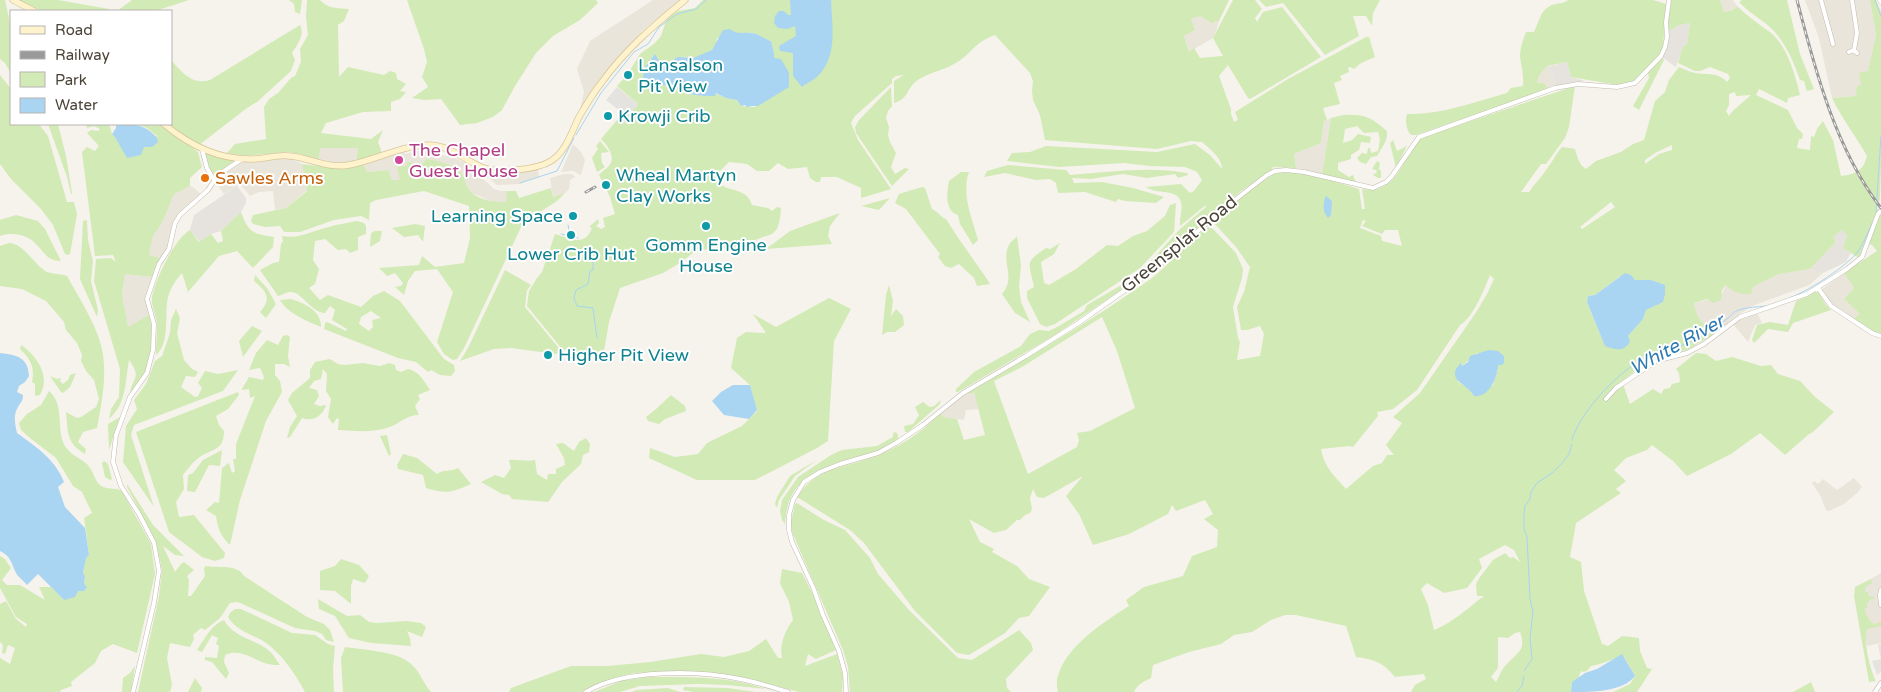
<svg xmlns="http://www.w3.org/2000/svg" width="1881" height="692" viewBox="0 0 1881 692" font-family="'Varela Round',sans-serif">
	<rect width="100%" height="100%" fill="#f6f3ec"/>
	<path fill="#eae5da" d="M 653,0 L 680,0 L 642,31 L 607,71 L 579,114 L 584,92 L 577,69 L 590,41 Z
		M 1720,0 L 1733,0 L 1737,6 L 1733,10 L 1724,12 Z
		M 1805,0 L 1870,0 L 1876,35 L 1868,72 L 1856,96 L 1832,98 L 1819,38 Z
		M 1200,16 L 1213,24 L 1215,21 L 1219,21 L 1215,34 L 1213,38 L 1189,52 L 1184,36 L 1195,30 L 1191,19 Z
		M 1547,66 L 1550,66 L 1556,86 L 1549,89 L 1537,83 L 1539,76 Z
		M 1331,118 L 1322,174 L 1296,168 L 1294,154 L 1321,143 L 1324,121 Z
		M 573,144 L 581,152 L 585,160 L 581,175 L 573,171 L 561,172 Z
		M 320,148 L 358,148 L 356,162 L 342,164 L 319,159 Z
		M 421,150 L 455,158 L 467,164 L 494,189 L 501,191 L 507,191 L 507,202 L 493,202 L 472,193 L 467,187 L 462,174 L 456,169 L 426,159 L 421,166 L 416,167 L 407,163 L 408,166 L 400,180 L 392,180 L 388,170 L 366,172 L 365,167 L 364,165 L 382,158 L 404,152 L 405,154 Z
		M 284,158 L 292,159 L 302,164 L 307,190 L 286,208 L 275,210 L 273,191 L 259,192 L 250,196 L 240,184 L 224,194 L 216,183 L 222,174 L 244,161 Z
		M 476,167 L 480,168 L 538,168 L 539,177 L 520,184 L 497,185 Z
		M 564,174 L 572,174 L 575,177 L 570,180 L 569,189 L 565,193 L 553,197 L 550,178 Z
		M 190,186 L 193,187 L 201,194 L 178,214 L 174,220 L 167,249 L 160,258 L 149,255 L 153,236 L 162,223 L 174,193 Z
		M 1810,269 L 1823,273 L 1809,285 L 1752,306 L 1732,319 L 1718,332 L 1705,326 L 1696,315 L 1694,303 L 1721,296 L 1726,285 L 1751,289 L 1756,285 L 1779,274 Z
		M 1844,273 L 1854,288 L 1844,299 L 1860,314 L 1853,319 L 1830,304 L 1821,290 Z
		M 125,274 L 152,277 L 146,300 L 149,315 L 128,328 L 122,294 Z
		M 1757,313 L 1762,323 L 1755,325 L 1748,342 L 1732,323 L 1740,317 Z
		M 968,392 L 974,392 L 979,409 L 966,410 L 964,420 L 943,417 L 941,413 Z
		M 1854,478 L 1862,487 L 1858,492 L 1844,504 L 1829,511 L 1826,510 L 1821,497 L 1812,483 L 1814,481 L 1818,484 L 1823,479 L 1837,490 Z
		M 1881,573 L 1881,643 L 1867,646 L 1865,635 L 1867,628 L 1859,586 Z"/>
	<path fill="#e6e2dd" d="M 1690,23 L 1687,44 L 1682,48 L 1676,67 L 1662,57 L 1666,49 L 1668,32 L 1679,25 Z
		M 1567,62 L 1571,77 L 1585,81 L 1556,86 L 1550,66 Z
		M 237,186 L 246,198 L 246,203 L 241,212 L 221,231 L 211,234 L 200,242 L 190,230 L 194,215 Z
		M 1841,229 L 1847,235 L 1843,248 L 1851,253 L 1846,262 L 1823,273 L 1810,269 L 1836,242 L 1833,238 Z"/>
	<path fill="#d2eab5" fill-rule="evenodd" d="M 0,0 L 5,0 L 11,27 L 11,74 L 5,63 L 0,59 Z
		M 17,0 L 58,0 L 109,9 L 106,11 L 42,11 Z
		M 132,0 L 189,0 L 155,11 L 117,11 Z
		M 289,0 L 302,0 L 300,14 L 295,12 L 294,4 Z
		M 307,0 L 320,0 C 328,9 337,8 349,9 L 344,21 L 338,25 L 339,77 L 348,67 L 384,75 L 390,71 L 396,73 L 397,79 L 406,84 L 400,91 L 406,92 L 400,99 L 391,102 L 391,111 L 363,112 L 326,123 L 321,133 L 371,139 L 383,130 L 378,142 L 382,153 L 356,162 L 358,148 L 320,148 L 319,159 L 289,152 L 244,156 L 227,153 L 235,144 L 266,139 L 264,107 L 269,99 L 278,93 L 291,78 L 295,76 L 301,62 L 300,49 L 308,35 L 306,17 Z
		M 407,0 L 596,0 L 598,3 L 580,20 L 553,36 L 536,53 L 515,86 L 502,110 L 493,117 L 477,123 L 460,125 L 441,99 L 425,100 L 412,98 L 428,87 L 422,77 L 427,62 L 424,49 Z
		M 703,0 L 1229,0 L 1219,21 L 1215,21 L 1213,24 L 1200,16 L 1191,19 L 1195,30 L 1184,36 L 1189,52 L 1194,48 L 1200,58 L 1223,56 L 1213,38 L 1233,0 L 1255,0 L 1262,9 L 1255,18 L 1257,22 L 1263,12 L 1282,7 L 1321,57 L 1250,99 L 1248,98 L 1228,65 L 1219,76 L 1231,109 L 1231,114 L 1234,122 L 1238,120 L 1235,112 L 1288,79 L 1366,37 L 1369,37 L 1375,57 L 1361,63 L 1354,69 L 1350,67 L 1348,68 L 1349,72 L 1340,76 L 1342,80 L 1334,83 L 1340,104 L 1323,108 L 1327,120 L 1324,121 L 1321,143 L 1294,154 L 1296,168 L 1273,167 L 1272,170 L 1241,191 L 1151,270 L 1050,338 L 958,392 L 956,392 L 956,389 L 974,372 L 1021,346 L 1030,334 L 1039,330 L 1049,331 L 1059,326 L 1084,311 L 1087,305 L 1130,280 L 1150,262 L 1180,229 L 1206,207 L 1206,205 L 1180,226 C 1179,219 1183,210 1181,202 C 1177,188 1157,195 1146,187 L 1181,184 L 1190,193 L 1194,191 L 1202,180 L 1197,172 L 1185,167 L 1150,166 L 1124,163 L 1059,167 L 1007,161 L 1012,153 L 1030,152 L 1046,146 L 1157,152 L 1195,144 L 1210,155 L 1222,169 C 1222,158 1210,149 1202,142 L 1191,141 L 1157,149 L 1045,140 L 1040,115 L 1033,100 L 1032,91 L 1033,81 L 1030,73 L 995,35 C 974,42 971,55 954,64 C 942,71 926,73 915,82 C 906,91 908,99 894,103 L 894,81 L 904,75 L 896,76 L 892,79 L 892,83 L 855,116 L 851,123 L 858,140 L 891,189 L 861,198 L 861,188 L 837,177 L 821,177 L 820,182 L 816,182 L 810,178 L 807,167 L 788,169 L 778,163 L 769,171 L 757,171 L 747,164 L 729,162 L 715,176 C 716,178 717,181 719,183 C 727,192 747,187 752,205 L 768,208 L 772,211 L 777,207 L 781,208 L 780,219 L 777,229 L 772,234 L 735,247 L 701,250 L 693,253 L 680,263 L 663,273 L 620,288 L 609,322 L 604,351 L 572,355 L 569,350 L 562,349 L 527,306 L 529,291 L 537,278 L 542,272 L 555,234 C 571,239 585,247 592,228 L 589,227 L 598,219 L 599,223 L 596,226 L 601,229 L 605,227 L 603,218 L 615,214 L 610,197 L 599,175 C 601,172 605,170 608,167 C 617,158 608,146 601,139 L 618,119 L 623,123 L 638,104 L 617,86 L 627,75 L 640,54 L 655,43 L 661,36 L 667,18 L 678,11 L 695,8 ZM 735,33 C 741,34 746,32 752,33 C 759,34 764,39 771,41 L 774,53 L 774,58 L 755,107 L 741,106 L 737,100 L 726,98 L 715,93 L 704,96 L 689,94 L 671,85 L 658,86 L 642,81 L 645,67 L 654,55 L 662,66 L 678,57 L 693,58 L 700,56 L 712,50 L 716,44 L 717,38 Z
		M 1259,0 L 1380,0 L 1373,13 L 1372,26 L 1366,16 L 1353,16 L 1359,36 L 1325,55 L 1283,3 L 1266,7 Z
		M 1568,0 L 1653,0 L 1666,4 L 1663,47 L 1660,54 L 1637,79 L 1631,83 L 1618,85 L 1571,77 L 1567,62 L 1547,66 L 1539,76 L 1537,83 L 1544,83 L 1549,89 L 1416,135 L 1411,135 C 1406,130 1405,120 1407,114 C 1441,115 1474,102 1507,93 L 1511,88 L 1523,86 C 1524,75 1521,66 1520,56 C 1520,48 1523,40 1526,32 L 1534,32 C 1539,22 1540,10 1552,5 C 1558,3 1563,4 1568,0 Z
		M 1671,0 L 1720,0 L 1724,12 L 1733,10 L 1737,6 C 1746,15 1757,23 1767,30 C 1786,42 1795,74 1800,95 L 1788,98 L 1787,103 L 1759,89 L 1756,95 L 1788,110 L 1797,128 L 1803,134 L 1802,139 L 1799,139 L 1797,148 L 1810,150 L 1811,136 L 1814,137 L 1817,129 L 1823,121 L 1833,140 L 1841,176 C 1856,174 1863,171 1867,156 C 1856,136 1842,119 1832,98 L 1856,96 L 1857,86 L 1861,85 L 1859,73 L 1868,71 L 1876,35 L 1870,0 L 1876,0 L 1881,12 L 1881,162 L 1880,199 L 1877,208 L 1881,212 L 1881,333 L 1871,331 L 1853,319 L 1860,314 L 1844,299 L 1854,288 L 1844,273 L 1877,251 L 1872,245 L 1866,243 L 1859,258 L 1843,248 L 1847,235 L 1841,230 L 1833,238 L 1836,242 L 1810,269 L 1779,274 L 1756,285 L 1751,289 L 1753,293 C 1743,296 1734,293 1726,285 L 1722,290 L 1721,300 L 1713,303 L 1707,299 L 1694,303 C 1697,321 1703,325 1718,332 L 1687,350 L 1651,359 L 1622,381 L 1630,404 L 1653,389 L 1661,394 L 1664,389 L 1670,388 L 1672,384 L 1680,382 L 1679,373 L 1676,369 L 1696,353 L 1706,354 L 1716,361 L 1732,357 L 1761,366 L 1771,365 L 1778,374 L 1800,381 L 1815,397 L 1834,412 L 1813,432 L 1809,434 L 1785,455 L 1760,433 L 1731,454 L 1687,476 L 1673,461 L 1652,445 L 1647,450 L 1626,458 L 1614,470 L 1626,481 L 1616,489 L 1621,493 L 1576,523 L 1570,557 L 1581,562 L 1584,591 L 1602,644 L 1608,646 L 1622,636 L 1639,638 L 1640,651 L 1647,668 L 1652,669 L 1637,692 L 1613,692 L 1630,684 L 1635,676 L 1624,657 C 1612,658 1601,665 1591,666 L 1587,671 L 1583,672 L 1581,671 L 1578,679 L 1572,682 L 1571,692 L 1411,692 L 1415,685 L 1426,679 L 1424,674 L 1395,677 C 1384,663 1374,659 1356,657 L 1346,626 L 1296,615 L 1285,615 L 1271,620 L 1252,632 L 1234,635 L 1221,644 L 1189,652 L 1153,665 L 1151,678 C 1144,681 1137,685 1134,692 L 1058,692 C 1057,687 1056,681 1058,676 C 1066,646 1104,622 1129,606 L 1126,600 L 1144,587 L 1183,576 L 1192,556 L 1217,547 L 1218,530 L 1204,519 L 1213,514 L 1205,500 L 1176,511 L 1172,505 L 1168,514 L 1129,534 L 1093,545 L 1079,514 L 1066,496 L 1083,476 L 1044,498 L 1037,497 L 1033,489 L 1030,498 L 1032,509 L 1030,513 L 1025,515 L 1020,520 L 1017,520 L 1006,530 L 994,533 L 969,519 L 980,542 L 994,549 L 992,552 L 1017,566 L 1029,579 L 1050,587 L 1029,616 L 1019,618 L 1005,633 L 969,655 L 957,653 L 915,611 L 864,543 L 850,530 L 797,497 C 816,468 840,469 870,458 C 896,450 922,432 941,413 L 943,417 L 957,419 L 964,440 L 985,435 L 974,392 L 970,394 L 968,392 C 1031,356 1093,320 1152,278 C 1172,263 1187,240 1209,227 L 1213,229 L 1236,253 L 1243,269 L 1242,278 L 1233,307 L 1238,338 L 1240,342 L 1237,360 L 1260,356 L 1264,334 L 1260,326 L 1247,330 L 1241,330 L 1237,307 L 1244,292 L 1250,267 L 1236,247 L 1213,222 C 1226,210 1260,180 1275,174 C 1296,167 1338,183 1359,189 L 1362,209 L 1365,209 L 1362,189 C 1367,189 1373,191 1378,189 C 1402,180 1404,154 1420,138 L 1575,86 L 1569,127 L 1565,138 L 1546,164 L 1541,164 L 1521,192 L 1529,192 C 1534,184 1541,178 1546,170 C 1552,163 1555,155 1562,147 L 1575,149 C 1577,156 1579,165 1586,169 L 1596,161 L 1621,152 L 1633,144 L 1644,140 L 1655,101 L 1665,92 L 1669,80 L 1679,67 C 1684,69 1690,72 1695,73 C 1706,75 1719,72 1727,82 L 1730,78 L 1728,74 L 1710,67 L 1700,71 L 1695,71 L 1678,63 L 1682,48 L 1687,44 L 1690,23 L 1679,25 L 1668,32 L 1667,26 ZM 1735,92 L 1736,96 L 1751,95 C 1744,102 1734,108 1729,116 L 1726,111 L 1729,105 L 1729,94 ZM 1672,145 L 1672,150 L 1659,154 L 1645,164 L 1645,160 L 1655,153 ZM 1611,202 L 1615,207 L 1582,229 L 1580,227 ZM 1363,220 L 1366,221 L 1362,226 L 1382,234 L 1385,230 L 1398,230 L 1402,246 L 1382,241 L 1381,236 L 1360,228 ZM 1490,275 L 1494,279 L 1488,292 L 1477,311 L 1420,393 L 1393,417 L 1402,423 L 1386,445 L 1394,455 L 1387,455 L 1382,463 L 1373,466 L 1346,489 C 1334,475 1325,469 1321,449 L 1349,446 L 1353,447 L 1378,416 L 1377,412 L 1393,409 L 1417,390 L 1460,325 C 1473,318 1485,288 1490,275 ZM 1631,275 L 1635,280 L 1651,280 L 1665,286 L 1654,306 L 1646,310 L 1643,319 L 1628,336 L 1603,341 L 1587,302 L 1588,296 L 1595,295 L 1619,277 ZM 1102,317 L 1117,351 L 1135,408 L 1090,431 L 1077,433 L 1079,440 L 1077,447 L 1028,474 L 994,381 L 1022,367 ZM 1477,353 L 1498,370 L 1493,385 L 1474,396 L 1470,389 L 1458,382 L 1461,363 L 1462,366 ZM 1505,545 L 1514,550 L 1520,562 L 1513,557 L 1510,558 L 1505,553 L 1493,560 L 1480,577 L 1476,584 L 1477,596 L 1484,596 C 1468,608 1452,623 1434,630 L 1428,605 L 1421,589 L 1427,583 L 1444,593 L 1467,588 L 1482,568 L 1479,559 ZM 1520,632 C 1527,651 1517,652 1506,665 C 1501,670 1499,677 1496,682 L 1491,677 L 1498,668 L 1498,637 L 1508,638 L 1515,633 Z
		M 1742,0 L 1787,0 L 1800,54 L 1814,89 L 1807,91 L 1804,81 L 1800,80 C 1794,62 1786,44 1773,30 C 1764,21 1751,14 1742,5 L 1739,2 Z
		M 300,25 C 305,34 298,44 292,53 L 295,60 L 291,71 L 257,102 L 247,108 L 199,145 L 168,124 L 171,124 L 171,60 C 183,73 191,85 210,80 Z
		M 1662,57 L 1664,60 L 1639,110 L 1633,106 L 1649,78 L 1648,72 Z
		M 0,75 L 11,89 L 11,124 L 39,124 L 48,136 L 67,202 L 74,202 L 77,214 L 70,254 L 67,255 L 65,254 L 53,225 L 41,209 L 11,179 L 0,164 Z
		M 891,87 L 892,106 L 888,111 L 886,118 L 889,127 L 888,135 L 890,142 L 896,153 L 891,167 L 895,174 L 905,168 L 909,169 L 892,186 L 856,133 L 855,127 L 859,120 Z
		M 1343,115 C 1364,114 1371,117 1387,131 C 1388,141 1382,147 1377,156 L 1371,157 L 1366,164 L 1360,162 L 1357,158 L 1362,153 L 1367,154 L 1368,148 L 1370,148 L 1371,153 L 1378,151 L 1380,140 L 1378,132 L 1364,133 L 1357,126 L 1345,129 L 1343,143 L 1352,140 L 1358,134 L 1371,137 L 1370,143 L 1361,142 L 1359,150 L 1351,155 L 1351,159 L 1338,163 L 1338,170 L 1349,177 L 1353,175 L 1356,183 L 1322,174 L 1331,118 Z
		M 48,124 L 58,124 L 66,156 L 72,193 L 71,194 L 67,177 Z
		M 86,124 L 109,124 L 112,134 L 144,147 L 157,136 L 147,128 L 137,124 L 161,124 L 198,152 L 202,167 L 190,178 L 190,186 L 174,194 L 162,223 L 153,236 L 149,255 L 160,258 L 152,277 L 125,274 L 122,294 L 128,327 L 149,315 C 154,332 153,358 144,374 C 140,381 135,387 130,394 C 131,378 143,379 129,360 C 125,382 127,403 109,419 L 111,409 L 119,397 L 120,369 L 94,281 L 96,259 L 111,258 L 116,262 L 113,255 L 95,256 L 82,152 L 87,147 L 95,151 L 99,146 L 87,133 L 91,130 L 98,131 L 100,129 L 94,126 L 87,128 Z
		M 1393,140 L 1397,151 L 1407,146 L 1396,168 L 1390,143 Z
		M 600,141 L 609,152 L 601,153 L 602,163 L 605,167 L 597,172 L 592,158 L 598,149 L 596,146 Z
		M 205,153 L 206,153 L 240,161 L 221,173 L 214,174 L 210,170 Z
		M 426,159 C 438,161 454,164 462,174 C 465,178 465,184 468,188 C 475,200 494,202 506,202 L 507,191 L 516,191 L 519,198 L 551,188 L 553,197 L 565,193 L 557,201 L 523,223 L 464,348 L 457,359 L 453,360 L 444,354 L 437,342 L 453,292 L 437,269 L 415,271 L 408,281 L 404,295 L 395,287 L 401,286 L 403,283 L 395,273 L 387,276 L 379,268 L 419,265 L 422,256 L 435,267 L 464,263 L 470,238 L 469,206 L 424,191 L 376,200 L 370,203 L 369,220 L 361,216 L 334,220 L 300,232 L 284,232 L 280,226 L 265,227 L 253,224 L 251,221 L 253,215 L 286,208 L 307,191 L 302,164 C 324,167 342,169 364,165 L 367,172 L 388,170 L 392,180 L 400,180 L 397,167 L 407,166 L 407,162 L 416,163 L 416,167 L 421,166 Z
		M 1377,161 L 1380,163 L 1379,169 L 1381,171 L 1381,178 L 1378,178 L 1373,175 L 1377,172 L 1376,170 L 1372,169 Z
		M 1008,165 L 1066,170 L 1070,175 C 1109,172 1148,166 1187,173 L 1188,175 L 1178,178 L 1175,174 L 1147,178 L 1123,174 L 1091,179 L 1072,178 L 1074,183 L 1102,182 L 1133,188 L 1164,197 L 1156,203 L 1125,201 L 1118,199 L 1116,202 L 1085,192 L 1058,193 L 1056,183 L 1050,179 L 1036,180 L 1005,173 L 984,177 L 987,171 Z
		M 961,172 L 969,172 C 961,194 972,218 978,240 L 973,245 L 960,224 L 958,215 C 944,211 947,192 949,181 Z
		M 922,187 L 925,188 L 932,209 C 938,211 940,217 946,219 C 960,242 976,262 990,284 L 977,286 L 974,278 L 959,264 L 951,268 L 945,266 L 938,257 L 940,254 L 906,209 L 895,203 L 899,194 Z
		M 890,198 L 879,210 L 861,206 Z
		M 1176,203 L 1174,232 L 1140,268 L 1055,324 L 1046,327 L 1040,324 L 1027,298 L 1027,291 L 1034,287 C 1029,262 1024,263 1046,248 L 1050,249 L 1060,243 L 1054,254 L 1041,262 L 1044,283 L 1049,285 L 1076,269 L 1107,245 L 1118,246 L 1133,236 L 1147,231 L 1165,216 L 1170,205 Z
		M 241,212 C 248,232 253,234 274,237 L 273,247 L 253,268 L 237,251 L 219,256 L 188,292 L 182,273 C 176,280 171,287 168,297 C 164,313 171,342 156,355 C 156,345 157,334 157,324 C 156,315 151,306 152,297 C 155,280 175,238 190,230 L 199,242 L 211,234 L 218,243 L 223,241 L 221,231 Z
		M 840,213 L 830,226 L 828,236 L 832,244 L 766,249 L 790,231 Z
		M 16,215 L 38,221 L 45,229 L 61,261 C 46,261 44,251 35,243 C 26,234 11,232 0,236 L 0,220 Z
		M 87,220 L 88,240 L 93,261 L 91,281 L 98,310 L 97,317 L 80,279 L 83,221 Z
		M 357,221 L 364,223 L 366,226 L 366,234 L 358,237 L 358,250 L 350,253 L 346,249 L 338,250 L 325,239 L 315,241 L 313,260 L 319,269 L 315,284 L 309,288 L 320,300 L 328,295 L 361,307 L 373,296 L 384,291 L 400,301 L 444,359 L 454,365 L 455,371 L 451,376 L 440,375 L 431,370 L 428,372 L 416,362 L 398,358 L 324,329 L 325,323 L 327,322 L 346,331 L 347,329 L 332,320 L 335,310 L 330,306 L 325,313 C 310,312 302,291 290,292 C 286,292 282,295 278,296 L 260,270 L 273,263 L 279,262 L 281,244 L 283,241 L 282,236 C 302,239 310,231 329,227 C 338,224 348,223 357,221 ZM 371,311 L 381,318 L 372,320 L 373,327 L 369,331 L 359,324 L 361,317 Z
		M 415,224 L 425,226 L 423,242 L 418,235 L 404,237 L 392,228 Z
		M 375,231 L 382,231 L 380,241 L 370,247 L 371,233 Z
		M 1017,236 L 1021,265 L 1019,286 L 1021,302 L 1030,322 L 1015,313 L 1002,294 C 1017,277 1000,262 1009,245 C 1010,242 1015,239 1017,236 Z
		M 9,243 C 25,244 33,264 47,272 C 53,274 61,274 67,276 C 79,298 94,320 101,345 C 108,372 102,401 97,428 L 83,432 L 78,442 L 86,449 L 85,454 C 66,443 68,431 66,412 L 77,418 L 81,417 L 96,407 L 99,399 L 94,380 L 86,371 L 81,361 L 82,355 L 77,343 L 66,330 L 64,322 L 46,301 L 22,289 L 0,286 L 0,246 Z
		M 505,270 L 531,285 L 527,290 L 525,307 L 562,352 L 556,354 L 511,348 L 494,349 L 460,361 L 468,348 Z
		M 255,275 L 267,288 L 276,304 L 266,318 L 260,312 C 272,298 267,292 254,281 Z
		M 889,285 L 893,301 L 891,316 L 896,309 L 903,316 L 904,325 L 895,332 L 887,332 L 882,335 L 886,295 Z
		M 1814,292 L 1818,292 L 1826,305 L 1831,310 L 1793,323 L 1788,332 L 1768,329 L 1754,343 L 1752,340 L 1757,325 L 1770,322 L 1788,325 L 1796,301 Z
		M 829,298 L 851,309 L 834,341 L 828,441 L 817,448 L 755,480 L 697,480 L 649,458 L 650,448 L 675,457 L 698,454 L 707,443 L 742,426 L 757,411 L 750,385 L 731,368 L 737,338 L 746,332 L 766,333 L 753,314 L 776,327 Z
		M 291,299 C 304,303 322,311 321,327 C 307,321 288,314 280,300 Z
		M 176,309 L 180,318 L 177,333 L 184,360 L 192,369 L 198,372 L 195,377 L 186,376 L 181,387 L 195,397 L 198,396 L 202,388 L 198,383 L 205,371 L 218,374 L 238,370 L 223,391 L 134,425 L 131,435 L 154,507 L 123,462 L 126,426 L 137,409 L 134,400 L 146,384 L 155,361 L 162,356 L 170,333 L 171,320 Z
		M 252,326 L 262,331 L 243,357 L 239,341 Z
		M 287,335 L 290,337 L 288,356 L 290,367 L 284,364 L 275,364 L 275,375 L 280,381 L 282,392 L 266,421 L 240,500 L 230,545 C 220,536 218,528 216,516 L 206,510 L 215,502 L 219,503 L 222,468 L 229,463 L 232,473 L 235,471 L 233,459 L 236,459 L 236,444 L 255,396 L 250,398 L 249,389 L 242,390 L 242,389 L 249,377 L 263,380 L 264,377 L 260,368 L 249,370 L 256,353 L 267,340 L 278,345 L 283,336 Z
		M 21,345 C 37,356 51,376 40,395 L 35,396 L 35,384 L 32,382 C 35,368 31,359 20,349 Z
		M 330,359 L 338,364 L 344,365 L 363,363 L 380,366 L 389,363 L 395,365 L 396,370 L 401,372 L 408,369 C 420,372 423,380 430,390 L 418,395 L 420,399 L 415,406 L 419,415 C 407,415 400,423 390,427 C 372,433 356,431 338,430 L 339,419 L 337,418 L 333,424 L 328,417 L 331,399 L 326,391 L 327,374 L 323,369 L 321,379 L 314,381 L 309,388 L 317,390 L 319,396 L 314,404 L 320,406 L 326,405 C 323,416 313,422 302,418 L 290,437 L 287,438 L 290,427 L 297,416 L 288,400 L 292,393 L 310,378 L 310,370 L 315,362 Z
		M 76,373 L 70,387 L 63,393 L 61,392 L 50,376 L 57,379 L 61,378 L 60,381 L 63,384 L 68,380 L 70,375 Z
		M 49,391 C 64,404 57,425 63,442 C 69,457 83,457 90,468 C 95,475 95,483 103,487 C 110,490 115,487 122,491 L 151,544 L 155,574 L 137,653 L 113,644 L 101,651 L 95,663 L 71,682 L 72,686 L 61,690 L 60,692 L 0,692 L 0,658 L 10,664 L 15,648 L 8,645 L 5,654 L 2,653 L 3,645 L 0,642 L 0,604 L 6,601 L 16,619 L 26,627 L 27,624 L 16,617 L 0,588 L 0,556 L 5,559 L 11,568 L 2,580 L 7,585 L 20,585 L 45,600 L 39,587 L 51,587 L 64,600 C 74,594 90,586 83,573 L 86,558 L 89,555 L 84,518 L 92,513 L 82,492 L 73,486 L 56,458 L 30,438 L 21,430 L 19,423 L 27,414 L 41,405 Z
		M 238,392 L 239,395 L 228,409 L 216,416 L 219,425 L 224,431 C 224,453 209,448 196,460 C 191,464 187,470 183,475 L 184,489 L 176,502 L 179,517 L 194,515 L 225,553 L 224,558 L 215,561 L 202,557 L 169,532 L 136,432 Z
		M 671,395 L 685,406 L 686,411 L 665,419 L 659,424 L 648,421 L 646,417 C 657,409 662,403 671,395 Z
		M 941,400 L 940,404 L 908,432 L 905,432 L 904,426 L 913,424 L 919,415 L 915,407 L 923,402 L 930,407 L 934,406 Z
		M 120,417 L 109,450 L 108,424 Z
		M 896,432 L 898,435 L 898,439 C 891,443 884,447 877,451 C 864,457 849,458 836,463 C 804,475 787,489 785,524 L 782,520 L 780,511 L 782,500 L 798,477 L 831,455 L 842,450 L 877,446 L 893,437 L 893,433 Z
		M 387,435 L 391,454 L 389,456 L 380,436 Z
		M 586,438 L 590,444 L 589,452 L 583,455 L 581,464 L 562,482 L 548,502 C 536,501 524,500 512,499 L 509,495 L 502,494 L 481,482 L 495,475 L 504,478 L 511,468 L 509,460 C 518,459 526,462 535,460 L 537,474 L 547,480 L 548,474 L 556,474 L 556,469 L 565,465 L 564,458 L 556,444 L 563,443 L 574,451 L 579,442 Z
		M 222,450 L 220,466 L 209,465 L 195,492 L 187,491 L 188,475 L 193,473 L 203,460 Z
		M 403,454 L 417,458 L 437,474 C 444,469 450,472 458,468 L 471,484 C 451,493 446,494 426,488 L 423,475 L 398,469 L 397,465 Z
		M 817,460 L 795,476 L 779,500 L 777,508 L 775,504 L 777,497 L 790,476 Z
		M 104,461 L 108,464 L 112,479 L 110,480 L 105,477 L 102,463 Z
		M 127,484 L 153,525 L 184,556 L 175,555 L 163,546 L 175,572 L 181,564 L 184,562 L 194,570 L 187,576 L 189,580 L 188,596 L 191,596 L 205,576 L 204,569 L 205,566 C 217,568 238,564 244,576 L 307,617 L 324,624 L 330,630 L 334,642 L 326,640 L 322,634 L 315,631 L 295,628 L 238,602 L 230,603 L 220,618 L 205,630 L 201,628 L 193,635 L 194,639 L 190,647 L 170,643 L 167,658 L 172,685 L 170,692 L 138,692 L 159,596 L 162,570 L 156,542 L 127,487 Z
		M 797,503 L 822,519 L 845,530 L 870,558 L 878,574 L 909,610 L 958,658 L 972,660 L 1019,630 L 1031,643 L 1033,650 L 1006,679 L 1007,688 L 1011,692 L 850,692 L 848,667 L 843,650 L 792,532 L 791,522 L 795,504 Z
		M 341,559 L 359,565 L 369,576 L 365,583 L 353,579 L 351,586 L 351,604 L 335,591 L 320,590 L 320,571 L 335,566 Z
		M 782,569 L 802,573 L 813,594 L 836,650 L 816,659 L 808,654 L 805,666 L 837,654 L 843,676 L 842,692 L 799,692 L 746,678 L 702,673 L 656,672 L 635,673 L 617,677 L 582,692 L 509,692 L 511,688 L 571,666 L 607,666 L 650,662 L 701,654 L 724,657 L 749,651 L 766,639 L 778,658 L 782,658 C 779,645 785,631 793,620 L 789,602 L 780,583 Z
		M 1871,579 L 1872,584 L 1869,584 L 1865,588 L 1865,592 L 1868,592 L 1868,596 L 1874,597 L 1874,599 L 1871,599 L 1867,604 L 1867,608 L 1865,608 L 1866,616 L 1868,616 L 1869,620 L 1874,624 L 1881,622 L 1881,626 L 1867,629 C 1863,639 1870,670 1876,681 L 1869,682 L 1854,596 L 1855,587 Z
		M 318,599 L 347,616 L 360,615 L 369,622 L 377,623 L 407,621 L 421,623 L 426,627 L 422,637 L 407,631 L 410,638 L 411,646 L 371,643 L 349,638 L 335,616 L 319,609 Z
		M 235,609 L 241,609 L 292,633 L 315,635 L 328,644 L 335,646 L 333,669 L 334,692 L 305,692 C 296,675 282,654 266,643 C 253,634 237,632 228,617 L 230,613 Z
		M 224,620 C 232,636 253,639 267,649 C 273,653 276,660 280,665 C 276,665 272,665 268,664 C 253,660 241,648 225,655 L 224,662 L 229,673 L 226,679 L 212,662 L 205,660 L 205,657 L 217,658 L 219,646 L 216,644 L 218,638 L 212,635 L 202,652 L 197,650 C 204,640 212,624 224,620 Z
		M 345,647 C 364,650 396,651 410,663 C 420,671 423,683 431,692 L 343,692 L 341,658 Z
		M 135,666 L 131,692 L 122,692 L 123,678 L 130,673 Z
		M 650,677 C 689,677 728,676 766,689 L 727,685 L 698,684 L 640,686 L 620,692 L 594,692 L 624,680 Z
		M 195,678 L 202,688 L 201,692 L 188,692 Z
		M 1811,682 L 1815,692 L 1793,692 Z
		M 684,687 L 728,688 L 755,692 L 693,692 L 683,690 Z
		M 668,688 L 680,692 L 632,692 L 636,690 Z"/>
	<path fill="#e5e3e0" d="M 617,87 L 638,104 L 623,124 L 618,119 L 621,115 L 620,111 L 606,100 Z
		M 1881,644 L 1881,672 L 1877,675 L 1872,661 L 1881,659 L 1878,645 Z"/>
	<path fill="#a9d4f2" d="M 790,0 L 831,0 C 832,25 838,56 818,76 C 814,80 807,83 802,87 L 793,76 L 793,53 L 780,51 L 779,46 L 796,36 L 795,26 L 787,29 L 778,28 L 774,23 L 775,16 L 779,11 L 784,11 L 788,15 L 791,15 Z
		M 730,29 C 738,35 742,32 751,33 C 758,33 764,39 771,41 L 774,53 L 774,58 L 781,59 L 789,73 L 789,87 L 758,106 L 751,106 L 747,107 L 745,105 L 741,106 L 737,100 L 726,98 L 716,93 L 715,96 L 704,96 L 689,94 L 671,85 L 652,86 L 648,81 L 642,81 L 645,67 L 655,54 L 662,66 L 678,57 L 693,58 L 712,50 L 723,30 Z
		M 116,124 C 130,124 140,123 151,132 C 155,136 157,136 158,142 L 152,147 L 144,147 L 141,155 L 127,158 L 115,137 L 112,134 L 116,128 Z
		M 1326,196 L 1332,201 L 1331,215 L 1328,218 C 1322,211 1323,203 1326,196 Z
		M 1625,273 L 1631,275 L 1635,280 L 1651,280 L 1665,285 L 1665,294 L 1663,302 L 1646,310 L 1643,319 L 1628,336 L 1630,342 C 1623,352 1616,350 1605,346 L 1587,302 L 1588,296 L 1595,295 Z
		M 1489,350 L 1498,351 L 1504,356 L 1504,363 L 1502,365 L 1498,365 C 1498,377 1489,398 1474,396 C 1467,383 1444,380 1461,363 L 1462,366 L 1468,362 L 1470,356 Z
		M 0,353 C 17,355 28,357 29,376 L 25,382 L 19,386 L 17,392 L 23,395 C 23,401 21,402 18,407 C 13,415 15,424 17,433 C 36,447 55,459 64,482 L 58,487 L 65,507 L 85,528 L 89,555 L 86,558 L 83,573 L 85,576 L 84,584 L 87,587 L 84,591 L 78,591 L 75,597 L 64,600 L 38,574 L 27,585 C 24,581 18,577 16,573 C 11,563 11,556 0,551 Z
		M 733,385 L 750,385 L 757,410 L 749,419 L 724,415 L 712,401 L 721,392 Z
		M 1622,654 L 1635,676 C 1623,692 1591,692 1571,692 L 1572,682 L 1585,673 L 1597,669 Z"/>
	<g fill="none" stroke-linecap="round" stroke-linejoin="round">
		<path stroke="#a9d4f2" stroke-width="1" d="M 1875,0 L 1881,16
			M 576,135 L 601,93 L 634,52 L 648,44 L 659,27 L 677,14 L 696,9 L 706,0
			M 520,183 L 557,171 L 574,138
			M 1876,213 L 1881,136
			M 568,225 L 569,230
			M 561,234 L 568,236
			M 570,235 L 572,234 L 578,238
			M 593,260 L 593,270 L 590,271 L 588,284 L 576,290 L 574,298 L 577,306 L 593,308 L 597,338
			M 1789,298 C 1807,292 1848,266 1859,250 C 1865,241 1869,229 1874,219
			M 1572,440 C 1579,412 1624,365 1651,355 C 1665,350 1678,348 1691,341 C 1704,335 1715,327 1727,319 C 1731,316 1734,311 1739,310 C 1748,307 1757,307 1766,306
			M 1524,671 L 1532,659 L 1530,638 L 1533,612 L 1530,599 L 1527,537 L 1524,529 L 1524,514 L 1525,506 L 1530,499 L 1531,492 L 1537,483 L 1552,473 L 1562,463 L 1569,454 L 1572,444
			M 1517,692 L 1522,686 L 1524,676"/>
		<g stroke="#c2bbae" stroke-width="5">
			<path id="minor" d="M 1821,0 L 1833,44
				M 1852,0 L 1857,33 L 1854,50
				M 1880,0 L 1881,2
				M 1849,52 L 1854,50 L 1857,53
				M 202,149 L 207,168 L 214,180
				M 1818,288 L 1831,306 L 1872,333 L 1881,336
				M 1606,399 L 1616,388 L 1656,361 L 1687,353 L 1704,344 L 1740,317 L 1807,294 L 1847,269 L 1862,257 L 1878,214 L 1881,211
				M 1881,590 L 1880,595 L 1881,605
				M 133,692 L 154,603 L 159,571 L 154,543 L 139,514 L 121,486 L 113,462 L 116,435 L 130,397 L 147,373 L 153,350 L 154,324 L 147,299 L 159,264 L 169,249 L 175,223 L 180,215 L 208,190 L 218,175 L 242,159
				M 586,692 C 624,669 697,670 740,679 C 756,682 772,687 788,692
				M 846,692 L 845,673 L 839,651 L 823,615 L 813,587 L 792,542 L 789,530 L 789,515 L 793,500 L 804,482 L 820,472 L 840,464 L 878,453 L 896,443 L 923,425 L 963,393 L 1026,356 L 1080,322 L 1152,271 L 1222,210 L 1267,175 L 1275,171 L 1286,170 L 1304,172 L 1373,188 L 1386,182 L 1392,176 L 1419,137 L 1555,88 L 1578,84 L 1617,87 L 1635,83 L 1661,56 L 1665,47 L 1667,37 L 1666,22 L 1669,0
				M 1875,692 L 1881,683"/>
		</g>
		<g stroke="#d6c79b" stroke-width="7">
			<path id="secondary" d="M 13,0 L 34,11
				M 164,124 C 189,145 219,160 253,159 C 265,159 278,154 290,156 C 310,158 329,169 349,165 C 376,160 402,145 430,145 C 451,146 463,159 481,167 C 497,174 536,170 551,161 C 566,152 572,131 579,117 C 586,105 593,93 602,82 C 625,50 654,25 685,0"/>
		</g>
		<use href="#minor" stroke="#fff" stroke-width="4"/>
		<use href="#secondary" stroke="#fff3cd" stroke-width="5.5"/>
		<g stroke="#9a9a9a" stroke-width="3">
			<path id="rail" d="M 1797,0 C 1815,70 1836,150 1881,208
				M 586,192 L 595,187"/>
		</g>
		<use href="#rail" stroke="#fff" stroke-width="1" stroke-dasharray="4" stroke-linecap="butt"/>
	</g>
	<g fill="#0f9aa8" stroke="#fff" stroke-width="2">
		<circle cx="628" cy="75" r="5"/>
		<circle cx="608" cy="116" r="5"/>
		<circle cx="606" cy="185" r="5"/>
		<circle cx="573" cy="216" r="5"/>
		<circle cx="706" cy="226" r="5"/>
		<circle cx="571" cy="235" r="5"/>
		<circle cx="548" cy="355" r="5"/>
	</g>
	<circle fill="#d1479c" stroke="#fff" stroke-width="2" cx="399" cy="160" r="5"/>
	<circle fill="#e8710a" stroke="#fff" stroke-width="2" cx="205" cy="178" r="5"/>
	<g text-anchor="middle" dominant-baseline="central" stroke-width="4" stroke-linejoin="round" paint-order="stroke">
		<g font-size="18" fill="#0d838f" stroke="#fff" text-anchor="start">
			<text x="638" y="65">Lansalson<tspan x="638" dy="21">Pit View</tspan></text>
			<text x="618" y="116">Krowji Crib</text>
			<text x="616" y="175">Wheal Martyn<tspan x="616" dy="21">Clay Works</tspan></text>
			<text x="563" y="216" text-anchor="end">Learning Space</text>
			<text x="706" y="245" text-anchor="middle">Gomm Engine<tspan x="706" dy="21">House</tspan></text>
			<text x="571" y="254" text-anchor="middle">Lower Crib Hut</text>
			<text x="558" y="355">Higher Pit View</text>
		</g>
		<g font-size="18" fill="#b23c85" stroke="#fff" text-anchor="start">
			<text x="409" y="150">The Chapel<tspan x="409" dy="21">Guest House</tspan></text>
		</g>
		<g font-size="18" fill="#c56008" stroke="#fff" text-anchor="start">
			<text x="215" y="178">Sawles Arms</text>
		</g>
		<g font-size="18" fill="#4b4439" stroke="#fff">
			<text transform="translate(1179 244) rotate(-39)">Greensplat Road</text>
		</g>
		<g font-size="19" font-style="italic" fill="#2e7ab2" stroke="#fff">
			<text transform="translate(1677 345) rotate(-29)">White River</text>
		</g>
	</g>
	<rect x="10" y="10" width="162" height="115" fill="#ffffff" stroke="#b7b4b0"/>
	<rect x="20" y="26" width="25" height="8" fill="#fff3cd" stroke="#b7b4b0"/>
	<text x="55" y="35" font-size="15" fill="#4b4439">Road</text>
	<rect x="20" y="51" width="25" height="8" fill="#9a9a9a" stroke="#b7b4b0"/>
	<text x="55" y="60" font-size="15" fill="#4b4439">Railway</text>
	<rect x="20" y="72" width="25" height="15" fill="#d2eab5" stroke="#b7b4b0"/>
	<text x="55" y="85" font-size="15" fill="#4b4439">Park</text>
	<rect x="20" y="98" width="25" height="15" fill="#a9d4f2" stroke="#b7b4b0"/>
	<text x="55" y="110" font-size="15" fill="#4b4439">Water</text>
</svg>
